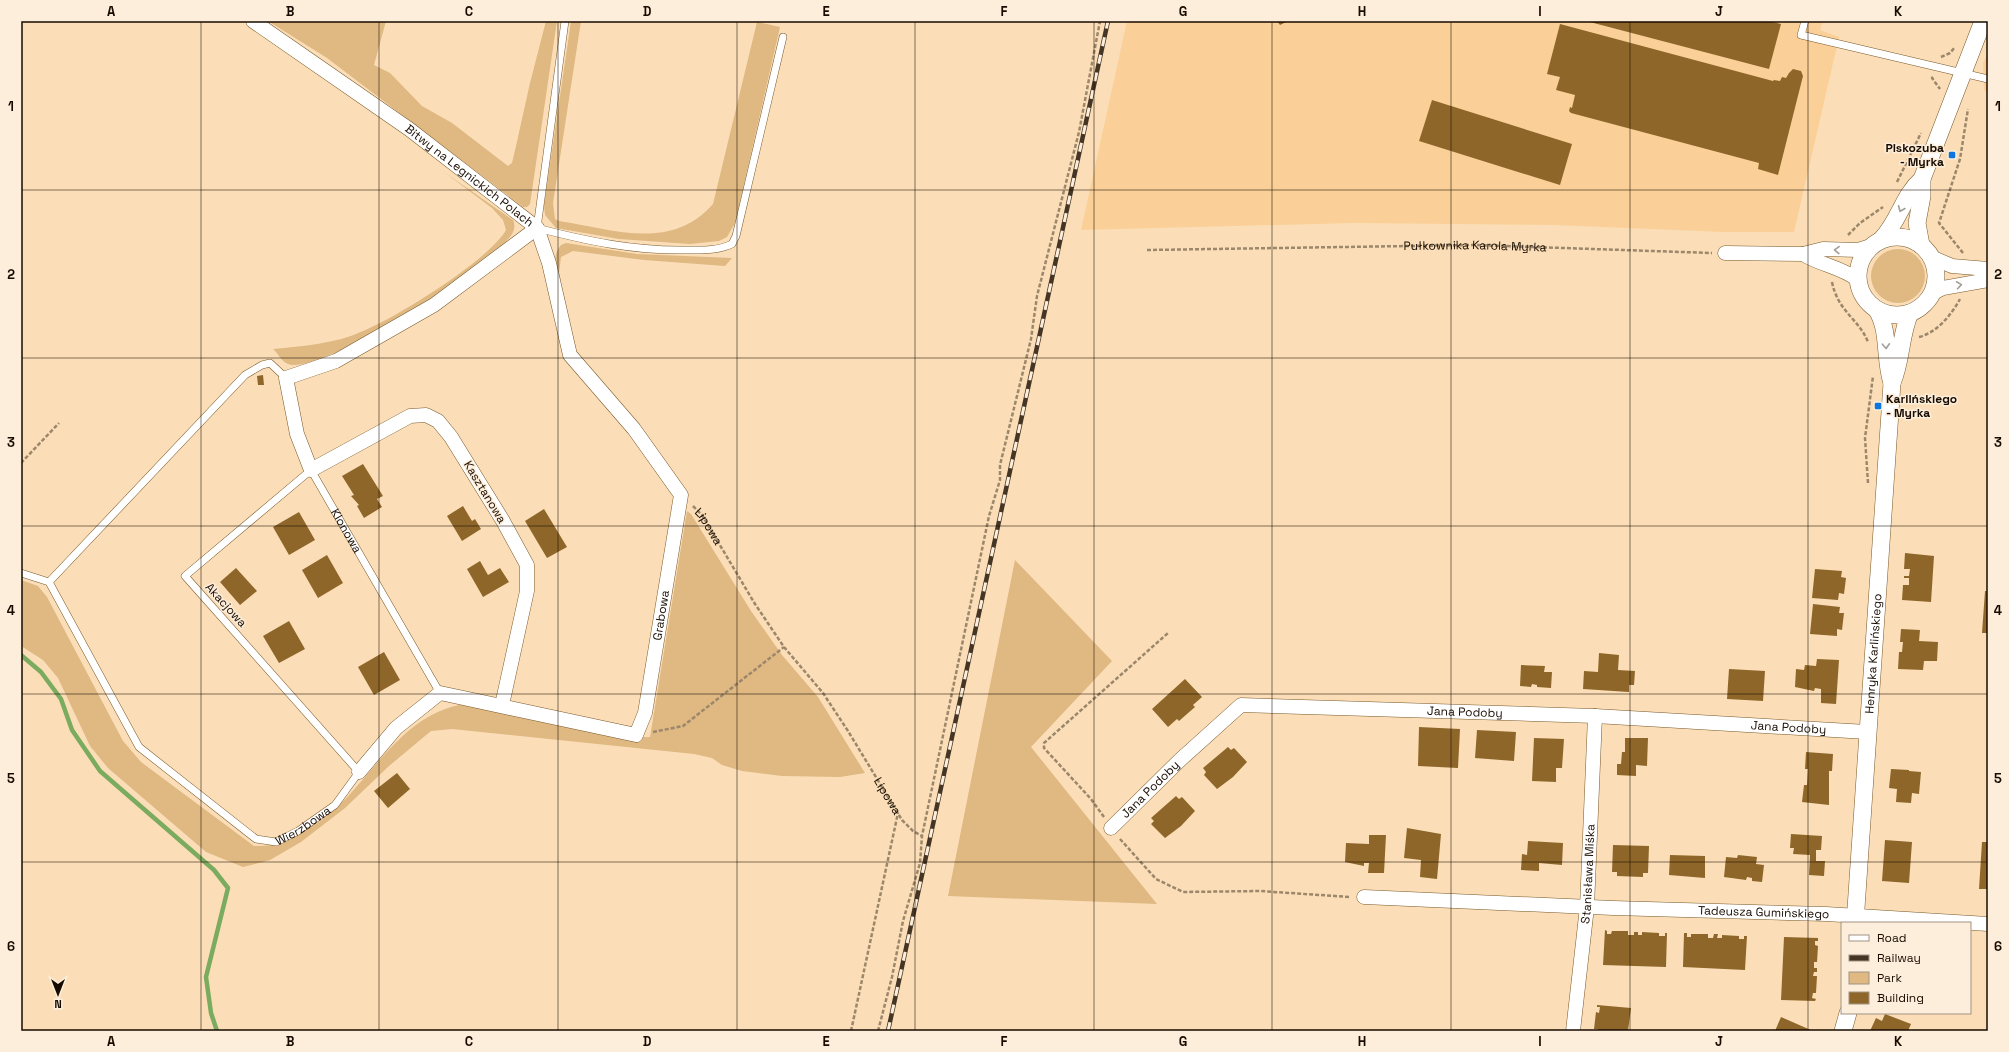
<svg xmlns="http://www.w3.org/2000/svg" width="2009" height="1052" viewBox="0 0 2009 1052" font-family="'Space Grotesk',sans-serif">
	<rect width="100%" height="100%" fill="#fbdeb7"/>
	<path fill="#fad098" d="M 1127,21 L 1823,21 L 1820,30 L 1839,37 L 1794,232 L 1723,232 L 1555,225 L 1354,223 L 1081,230 Z
		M 1988,53 L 1988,93 L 1984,90 L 1983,63 Z"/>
	<path fill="#dfb882" d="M 268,21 L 386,21 L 374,65 L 390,73 L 422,106 L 452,123 L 508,166 L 512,163 L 516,146 L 530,83 L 546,21 L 557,21 L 530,204 L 527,207 L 523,207 L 327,58 Z
		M 571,21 L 581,21 L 553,203 L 555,219 L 559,221 C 612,229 671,252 713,204 L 757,22 L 780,27 L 735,223 L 727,237 L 719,241 L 690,244 L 619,239 L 556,228 L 545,215 L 544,205 Z
		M 444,172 L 513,220 C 515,224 515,229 512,234 C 493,265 321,376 288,364 C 281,361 278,353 273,349 C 303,346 335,344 363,331 C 397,317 488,261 506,230 L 503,220 L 492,208 Z
		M 566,243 L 637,254 L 732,258 L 725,266 L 644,260 L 573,251 L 561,257 L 559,273 L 561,281 C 556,268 551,257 561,245 Z
		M1871 276a27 27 0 1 1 54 0a27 27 0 1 1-54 0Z
		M 687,511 L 691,514 L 751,611 L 782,655 L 818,697 L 865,773 L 840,777 L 782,776 L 742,771 L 722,765 L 712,758 L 694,754 L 452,729 L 431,731 L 389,766 L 345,808 L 301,842 L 270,860 L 243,867 L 206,852 L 108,768 L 90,746 L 58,678 L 43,660 L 21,646 L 21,580 L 38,586 L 47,597 L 123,741 L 141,762 L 254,846 C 276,847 287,841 305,830 C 312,826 320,822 326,817 C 372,780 401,713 465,704 L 617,737 L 650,737 Z
		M 1015,560 L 1112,661 L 1031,747 L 1157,904 L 948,896 Z"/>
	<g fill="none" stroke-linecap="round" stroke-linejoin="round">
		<path stroke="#7bab5f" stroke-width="4.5" d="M 21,655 L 41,672 L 61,699 L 72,730 L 100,771 L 214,870 L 228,888 L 206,977 L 211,1013 L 217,1031"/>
	</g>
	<path fill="#8e6629" d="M 1277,21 L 1288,21 L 1280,25 Z
		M 1586,21 L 1768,21 L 1781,24 L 1769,69 Z
		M 1560,24 L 1773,81 L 1774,80 L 1780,81 L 1782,77 L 1786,78 L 1789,73 L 1793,69 L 1801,71 L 1803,76 L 1778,175 L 1758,169 L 1759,163 L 1571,113 L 1569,111 L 1570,107 L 1572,108 L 1575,95 L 1556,90 L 1560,77 L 1547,74 Z
		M 1432,100 L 1572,144 L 1560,185 L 1419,141 Z
		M 263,375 L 264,385 L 258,385 L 257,376 Z
		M 363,464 L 383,496 L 377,499 L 382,507 L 364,518 L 357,506 L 359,505 L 351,496 L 354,495 L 342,476 Z
		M 463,506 L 472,521 L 475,519 L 481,529 L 462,541 L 447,516 Z
		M 544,509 L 567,547 L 547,558 L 525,521 Z
		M 299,512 L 315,540 L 289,555 L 273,527 Z
		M 1905,553 L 1934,556 L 1931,602 L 1902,600 L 1903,585 L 1909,585 L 1909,578 L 1904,578 L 1904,576 L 1909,576 L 1910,569 L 1904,569 Z
		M 327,555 L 343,583 L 318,598 L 302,570 Z
		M 480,561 L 488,575 L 500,568 L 509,582 L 483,597 L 467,569 Z
		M 236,568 L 257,591 L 240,605 L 220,582 Z
		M 1815,569 L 1842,571 L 1841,577 L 1846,578 L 1844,594 L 1839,593 L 1838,600 L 1812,598 Z
		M 1985,591 L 1988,591 L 1988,633 L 1982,633 Z
		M 1813,604 L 1840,607 L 1839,613 L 1844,613 L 1842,630 L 1837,629 L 1837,636 L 1810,634 Z
		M 289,621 L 305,649 L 279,663 L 263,636 Z
		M 1901,629 L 1920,630 L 1919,641 L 1938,642 L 1937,661 L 1924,661 L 1923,670 L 1898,669 L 1899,652 L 1902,652 L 1903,642 L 1900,642 Z
		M 384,652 L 400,680 L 374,695 L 358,667 Z
		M 1599,653 L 1619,655 L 1618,670 L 1635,671 L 1634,685 L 1629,685 L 1629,692 L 1583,689 L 1584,671 L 1598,672 Z
		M 1817,659 L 1839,660 L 1836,704 L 1821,703 L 1821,689 L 1815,688 L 1814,691 L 1795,687 L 1796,669 L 1804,670 L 1805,665 L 1816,666 Z
		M 1521,665 L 1545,666 L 1544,672 L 1552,672 L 1551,688 L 1537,687 L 1537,685 L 1532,684 L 1531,687 L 1520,686 Z
		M 1729,669 L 1765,671 L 1763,701 L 1727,699 Z
		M 1185,679 L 1202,697 L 1193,705 L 1195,707 L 1179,721 L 1177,719 L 1168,727 L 1152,709 Z
		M 1419,727 L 1460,729 L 1458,768 L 1418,766 Z
		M 1477,730 L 1516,732 L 1514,761 L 1475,758 Z
		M 1534,738 L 1564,739 L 1562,768 L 1556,768 L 1556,782 L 1532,781 Z
		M 1625,738 L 1648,738 L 1647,766 L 1636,765 L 1636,776 L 1617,775 L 1617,764 L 1621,764 L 1622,752 L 1625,752 Z
		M 1228,747 L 1231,750 L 1234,748 L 1247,762 L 1233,777 L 1217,789 L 1204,775 L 1206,772 L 1203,768 Z
		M 1806,752 L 1833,754 L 1832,771 L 1829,771 L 1829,805 L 1802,802 L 1804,785 L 1807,785 L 1808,769 L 1805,769 Z
		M 1891,769 L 1909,770 L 1909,771 L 1921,772 L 1919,794 L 1912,793 L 1911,803 L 1896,802 L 1897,789 L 1889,788 Z
		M 397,773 L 410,789 L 388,808 L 374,791 Z
		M 1176,796 L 1179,799 L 1182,797 L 1195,811 L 1181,826 L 1165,838 L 1151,824 L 1154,821 L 1151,818 Z
		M 1407,828 L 1441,834 L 1437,879 L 1420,877 L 1421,860 L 1404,858 Z
		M 1791,834 L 1822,836 L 1821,850 L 1816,850 L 1816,861 L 1825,861 L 1824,876 L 1809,875 L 1810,855 L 1793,854 L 1794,848 L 1790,848 Z
		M 1369,835 L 1386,835 L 1384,873 L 1368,873 L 1369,863 L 1364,863 L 1364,866 L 1345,862 L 1346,843 L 1369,844 Z
		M 1885,840 L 1912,842 L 1909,883 L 1882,881 Z
		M 1528,841 L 1563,843 L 1562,865 L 1539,863 L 1539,871 L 1521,870 L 1522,854 L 1527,855 Z
		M 1982,842 L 1988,842 L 1988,889 L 1979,889 Z
		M 1613,845 L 1649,846 L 1648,873 L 1643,873 L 1643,877 L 1617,876 L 1617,872 L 1612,872 Z
		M 1670,855 L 1705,856 L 1705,878 L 1669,875 Z
		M 1738,855 L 1757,857 L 1756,864 L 1764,865 L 1762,882 L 1752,881 L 1752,878 L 1747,877 L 1746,880 L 1724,877 L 1726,857 L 1737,858 Z
		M 1605,930 L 1607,931 L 1607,934 L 1611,934 L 1612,931 L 1628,931 L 1628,935 L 1634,935 L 1634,932 L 1638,932 L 1638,935 L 1642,935 L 1642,932 L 1659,933 L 1659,936 L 1665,936 L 1665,933 L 1667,933 L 1666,967 L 1603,965 Z
		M 1684,933 L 1687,933 L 1687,937 L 1691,937 L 1691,934 L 1708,934 L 1708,938 L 1713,938 L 1714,934 L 1718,934 L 1717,938 L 1722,938 L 1722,935 L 1739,936 L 1739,939 L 1744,939 L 1744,936 L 1747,936 L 1745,970 L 1683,967 Z
		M 1784,937 L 1818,938 L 1818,941 L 1815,941 L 1815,945 L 1818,946 L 1817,962 L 1814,962 L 1814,968 L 1817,968 L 1817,972 L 1814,972 L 1813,976 L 1817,976 L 1816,993 L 1813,993 L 1812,998 L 1816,999 L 1815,1001 L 1781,1000 Z
		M 1597,1005 L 1631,1008 L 1628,1031 L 1597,1031 L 1598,1029 L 1594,1029 L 1596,1012 L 1599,1013 L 1600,1007 L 1597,1007 Z
		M 1885,1014 L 1911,1024 L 1908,1031 L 1870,1031 L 1876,1018 L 1882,1021 Z
		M 1781,1017 L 1813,1031 L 1775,1031 Z"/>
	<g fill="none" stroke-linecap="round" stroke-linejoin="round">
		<g stroke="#79592a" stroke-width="8">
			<g id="service">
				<path d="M 565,21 L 537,228 C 587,241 634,251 686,250 C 702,250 717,251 732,244 L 736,236 L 783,37"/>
				<path d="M 1805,21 L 1801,35 L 1988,79"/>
				<path id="s3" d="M 21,573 L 49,582 L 139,747 L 256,839 L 276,842 L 298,831 L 335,805 L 359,772 L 185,576 L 311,470 L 440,693"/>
				<path d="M 49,582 L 245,375 L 262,365 L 270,363 L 286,378"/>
			</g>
		</g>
		<g stroke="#79592a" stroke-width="15">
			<g id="minor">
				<path id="s4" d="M 253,21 L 409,129 L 537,228"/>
				<path d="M 1725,253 L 1803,254 L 1823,249 L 1858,250 L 1871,246"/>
				<path d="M 1803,254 C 1820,265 1842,267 1858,280"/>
				<path d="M 1931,257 L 1952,266 L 1988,269"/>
				<path d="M 1931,294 L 1943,288 L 1988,280"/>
				<path d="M 502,705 L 527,591 L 527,565 L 503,521 L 451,437 L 438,421 L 426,415 L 410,416 L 311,470 L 297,434 L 286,378 L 336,361 L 434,305 L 537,228"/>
				<path id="s5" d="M 359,772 L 396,728 L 440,693 L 636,735 L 645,713 L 681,495 L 634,429 L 570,355 L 549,263 L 537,228"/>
				<path id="s6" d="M 1111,828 L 1180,760 L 1241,705 L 1595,716 L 1867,732"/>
				<path id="s7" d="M 1364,897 L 1613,908 L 1826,914 L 1988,924"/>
				<path id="s8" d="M 1573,1031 L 1587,907 L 1595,716"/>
			</g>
		</g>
		<g stroke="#79592a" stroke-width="18">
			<g id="tertiary">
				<circle cx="1897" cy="276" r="39"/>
				<path d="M 1881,240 C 1900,220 1902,197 1922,179"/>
				<path d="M 1921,245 L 1917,223 L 1922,196 L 1922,179 L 1983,21"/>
				<path d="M 1877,310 C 1890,332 1884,359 1892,383"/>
				<path id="s9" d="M 1855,923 L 1892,383 C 1902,360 1900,335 1910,313"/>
				<path d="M 1843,1031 L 1848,1013"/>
			</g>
		</g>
		<g stroke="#9c876b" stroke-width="2.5" stroke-dasharray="4 2" stroke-linecap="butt">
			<path d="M 1941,57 L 1950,53 L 1955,47"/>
			<path d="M 1933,77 L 1932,78 L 1940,89"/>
			<path d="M 1897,182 L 1921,133"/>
			<path d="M 1848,235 L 1860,223 L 1883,207"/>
			<path id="s1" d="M 1147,250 L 1474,245 L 1712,253"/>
			<path d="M 1963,253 L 1939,223 L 1960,159 L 1968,109"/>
			<path d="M 1832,282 C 1838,312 1859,319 1868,342"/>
			<path d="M 1919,337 C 1938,332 1951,315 1960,299"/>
			<path d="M 21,463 L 59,423"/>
			<path d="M 1868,483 L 1865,438 L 1873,376"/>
			<path id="s2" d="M 693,506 L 702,515 L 755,604 L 784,647 L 823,693 L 848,731 L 902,820 L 913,831 L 922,836"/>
			<path d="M 653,732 L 683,726 L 784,647"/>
			<path d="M 1104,817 L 1091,799 L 1044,748 L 1044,743 L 1168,633"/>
			<path d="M 1120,839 L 1156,879 L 1183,892 L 1260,891 L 1350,897"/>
			<path d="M 851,1031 L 898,813"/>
			<path d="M 878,1031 L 892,977 L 903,921 L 920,863 L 922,836 L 989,516 L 1000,480 L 1000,465 L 1031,339 L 1037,296 L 1079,132 L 1100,21"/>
		</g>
		<use href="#service" stroke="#fff" stroke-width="7"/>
		<use href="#minor" stroke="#fff" stroke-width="14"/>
		<use href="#tertiary" stroke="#fff" stroke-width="17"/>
		<g stroke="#453525" stroke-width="4.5">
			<path id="rail" d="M 888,1031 L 1108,21"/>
		</g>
		<use href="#rail" stroke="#fceeda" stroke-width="3" stroke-dasharray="9" stroke-linecap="butt"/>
	</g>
	<defs><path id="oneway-chevron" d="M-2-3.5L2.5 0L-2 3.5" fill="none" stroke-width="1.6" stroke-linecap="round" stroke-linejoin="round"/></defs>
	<g stroke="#a29d99">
		<use href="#oneway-chevron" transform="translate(1901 209) rotate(113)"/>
		<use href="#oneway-chevron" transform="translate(1837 250) rotate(-178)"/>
		<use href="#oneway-chevron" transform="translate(1959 285) rotate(-8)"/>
		<use href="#oneway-chevron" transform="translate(1886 346) rotate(87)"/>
	</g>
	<path fill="none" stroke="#170b00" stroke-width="1" stroke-opacity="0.55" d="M 201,21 L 201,1031M 379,21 L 379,1031M 558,21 L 558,1031M 737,21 L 737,1031M 915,21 L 915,1031M 1094,21 L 1094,1031M 1272,21 L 1272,1031M 1451,21 L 1451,1031M 1630,21 L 1630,1031M 1808,21 L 1808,1031M 21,190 L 1988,190M 21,358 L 1988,358M 21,526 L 1988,526M 21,694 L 1988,694M 21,862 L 1988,862"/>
	<g fill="#0d75dd" stroke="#fceeda" stroke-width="1.5">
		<rect x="1948" y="151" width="8" height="8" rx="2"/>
		<rect x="1874" y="402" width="8" height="8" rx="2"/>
	</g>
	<g text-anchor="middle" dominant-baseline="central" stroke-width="3" stroke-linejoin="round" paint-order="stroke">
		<g font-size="12" font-weight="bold" fill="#170b00" stroke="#fceeda" text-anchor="end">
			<text x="1944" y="148">Piskozuba<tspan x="1944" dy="14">- Myrka</tspan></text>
			<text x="1886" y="399" text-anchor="start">Karlińskiego<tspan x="1886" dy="14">- Myrka</tspan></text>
		</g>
		<g font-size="12" fill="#170b00" stroke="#fceeda">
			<text stroke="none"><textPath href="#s4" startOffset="266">Bitwy na Legnickich Polach</textPath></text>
			<text stroke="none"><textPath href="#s1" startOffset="328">Pułkownika Karola Myrka</textPath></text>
			<text transform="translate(485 492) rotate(59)">Kasztanowa</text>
			<text stroke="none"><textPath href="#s2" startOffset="26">Lipowa</textPath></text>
			<text stroke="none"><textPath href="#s3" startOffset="994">Klonowa</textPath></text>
			<text transform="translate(226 605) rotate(48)">Akacjowa</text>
			<text stroke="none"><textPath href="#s5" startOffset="437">Grabowa</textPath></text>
			<text stroke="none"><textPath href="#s9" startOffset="270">Henryka Karlińskiego</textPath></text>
			<text stroke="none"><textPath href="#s6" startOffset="403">Jana Podoby</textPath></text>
			<text stroke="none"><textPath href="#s6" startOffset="727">Jana Podoby</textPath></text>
			<text stroke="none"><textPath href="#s6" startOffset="55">Jana Podoby</textPath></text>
			<text stroke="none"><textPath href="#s2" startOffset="350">Lipowa</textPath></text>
			<text stroke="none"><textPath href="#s3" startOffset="418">Wierzbowa</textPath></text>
			<text stroke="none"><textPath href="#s8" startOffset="158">Stanisława Miśka</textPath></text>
			<text stroke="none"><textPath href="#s7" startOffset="400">Tadeusza Gumińskiego</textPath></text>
		</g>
	</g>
	<rect width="2009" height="1052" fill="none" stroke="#fceeda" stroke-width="44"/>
	<rect x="1841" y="922" width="130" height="92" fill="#fceeda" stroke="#a09383"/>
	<rect x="1849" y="935" width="20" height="6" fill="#ffffff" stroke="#a09383"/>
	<text x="1877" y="942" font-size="12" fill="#170b00">Road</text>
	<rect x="1849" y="955" width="20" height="6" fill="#453525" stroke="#a09383"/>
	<text x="1877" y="962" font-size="12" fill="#170b00">Railway</text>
	<rect x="1849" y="972" width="20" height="12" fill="#dfb882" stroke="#a09383"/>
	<text x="1877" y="982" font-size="12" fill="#170b00">Park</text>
	<rect x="1849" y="992" width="20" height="12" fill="#8e6629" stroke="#a09383"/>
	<text x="1877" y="1002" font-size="12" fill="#170b00">Building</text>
	<g transform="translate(58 994) rotate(180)" stroke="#fceeda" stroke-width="3" paint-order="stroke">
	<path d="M0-3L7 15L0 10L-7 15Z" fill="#170b00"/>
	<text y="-6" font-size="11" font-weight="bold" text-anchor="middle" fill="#170b00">N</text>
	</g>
	<rect x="22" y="22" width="1965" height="1008" fill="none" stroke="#170b00" stroke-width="1.5"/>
	<g font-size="13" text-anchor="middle" font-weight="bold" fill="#170b00">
		<text x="111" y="16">A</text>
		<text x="290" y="16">B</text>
		<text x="469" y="16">C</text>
		<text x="647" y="16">D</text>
		<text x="826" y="16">E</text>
		<text x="1004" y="16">F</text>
		<text x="1183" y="16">G</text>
		<text x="1362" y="16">H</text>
		<text x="1540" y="16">I</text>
		<text x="1719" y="16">J</text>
		<text x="1898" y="16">K</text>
		<text x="11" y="111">1</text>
		<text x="1998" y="111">1</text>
		<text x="11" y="279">2</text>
		<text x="1998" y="279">2</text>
		<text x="11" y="447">3</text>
		<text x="1998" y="447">3</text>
		<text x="11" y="615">4</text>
		<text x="1998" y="615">4</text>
		<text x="11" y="783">5</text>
		<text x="1998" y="783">5</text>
		<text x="11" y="951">6</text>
		<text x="1998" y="951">6</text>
		<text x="111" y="1046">A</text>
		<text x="290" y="1046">B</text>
		<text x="469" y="1046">C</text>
		<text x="647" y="1046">D</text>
		<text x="826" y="1046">E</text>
		<text x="1004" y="1046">F</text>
		<text x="1183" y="1046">G</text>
		<text x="1362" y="1046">H</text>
		<text x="1540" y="1046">I</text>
		<text x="1719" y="1046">J</text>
		<text x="1898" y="1046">K</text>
	</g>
</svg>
